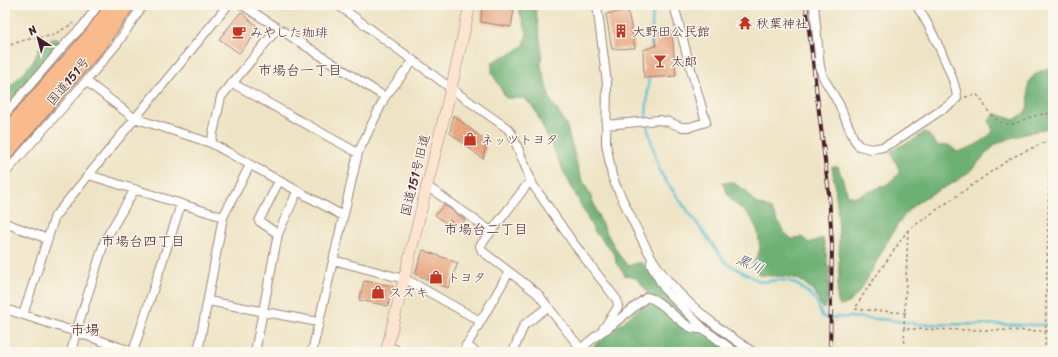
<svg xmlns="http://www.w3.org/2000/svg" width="1058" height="357" viewBox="0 0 1058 357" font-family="Sriracha,'Klee One',sans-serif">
	<rect width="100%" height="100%" fill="#fbf7ec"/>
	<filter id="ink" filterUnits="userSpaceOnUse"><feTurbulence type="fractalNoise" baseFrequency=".025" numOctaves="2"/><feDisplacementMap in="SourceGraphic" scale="8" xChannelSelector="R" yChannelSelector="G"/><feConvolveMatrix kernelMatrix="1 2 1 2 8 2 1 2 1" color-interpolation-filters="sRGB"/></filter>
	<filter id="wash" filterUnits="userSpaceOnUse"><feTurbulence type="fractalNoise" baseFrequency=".012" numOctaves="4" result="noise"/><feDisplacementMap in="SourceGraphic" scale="16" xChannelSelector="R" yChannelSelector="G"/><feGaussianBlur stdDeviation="0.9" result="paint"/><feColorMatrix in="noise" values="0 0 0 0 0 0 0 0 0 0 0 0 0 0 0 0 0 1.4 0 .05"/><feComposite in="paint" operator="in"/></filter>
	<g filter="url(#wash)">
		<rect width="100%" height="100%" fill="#eee4c5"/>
		<path fill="#6cb073" stroke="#5b684f" d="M 517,5 L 535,5 L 542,53 L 541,66 L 550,99 L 566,124 L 580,175 L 592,199 L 602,225 L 620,256 L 628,266 L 640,262 L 647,268 L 655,280 L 664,280 C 687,307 715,331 744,352 L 587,352 L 609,332 L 621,324 L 647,301 L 647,291 L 636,278 L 626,276 L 616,263 L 615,255 L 594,231 L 564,172 L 534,108 L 524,98 L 506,98 L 492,73 L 492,62 L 514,52 L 524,45 L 527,33 Z
			M 53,38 L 59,39 L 58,45 L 5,107 L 5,91 L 14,83 L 33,62 L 39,48 Z
			M 1053,66 L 1053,126 C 1036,132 1017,135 1000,142 C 990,147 978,164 969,172 C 951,188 924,193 908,211 C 897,224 888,240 880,255 C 871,271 863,292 848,303 C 846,305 843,305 840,306 C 834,296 839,284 839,272 C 840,237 838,201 832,167 L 838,167 L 848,195 L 855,197 L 886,185 L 899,174 L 899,169 L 890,151 L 915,139 L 924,132 L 928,134 L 938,146 L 949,145 L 957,152 C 971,148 984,142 993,131 L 989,121 L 995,113 L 1014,120 C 1018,118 1022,115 1025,112 C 1033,102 1024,88 1031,79 C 1035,72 1046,69 1053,66 Z
			M 732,182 L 746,191 L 755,203 L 771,209 L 784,232 L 792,239 L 802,237 L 809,243 L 823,238 C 827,256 834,295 824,309 C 819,305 819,298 814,293 C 811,290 807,284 803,282 C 791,274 773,277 759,275 L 753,264 L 760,250 L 758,232 L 751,217 L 731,200 L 722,183 Z"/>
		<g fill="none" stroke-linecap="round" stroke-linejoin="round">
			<path stroke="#5abfd8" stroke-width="2.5" d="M 651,50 L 653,5
				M 649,75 L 646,116 L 647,126 L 660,172 L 668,184 L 726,263 L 761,282 L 778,280 L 789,281 L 798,285 L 812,296 L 817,302 L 822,316 L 826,318 L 850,317 L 888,320 L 915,324 L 1053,325"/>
		</g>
		<g id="blocks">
			<path fill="#e8a580" d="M 482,6 L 514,10 L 511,27 L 481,22 Z
				M 628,10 L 635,48 L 612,49 L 606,14 Z
				M 241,12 L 260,29 L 239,53 L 219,39 Z
				M 654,31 L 672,32 L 676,76 L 644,78 L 643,50 L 656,46 Z
				M 453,115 L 487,142 L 483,159 L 450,133 Z
				M 444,205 L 465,220 L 459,228 L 450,220 L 447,224 L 435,215 Z
				M 423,250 L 458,263 L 448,288 L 415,274 Z
				M 364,281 L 393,286 L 388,306 L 359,300 Z"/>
		</g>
	</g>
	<g filter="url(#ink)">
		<use href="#blocks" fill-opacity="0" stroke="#9c8278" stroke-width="1"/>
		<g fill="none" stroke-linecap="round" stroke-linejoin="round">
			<g stroke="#9c8278" stroke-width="10">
				<path id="street" d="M 242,5 L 385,97
					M 338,5 L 460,95 L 507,128 L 512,134 L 533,185 L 574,244 L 617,300 L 618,307 L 603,329
					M 597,5 L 607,83 L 606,143 L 612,176 L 616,186 C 628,210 639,236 653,260 C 675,296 718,329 753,352
					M 814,5 L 820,67 L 823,77 L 839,104 L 854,139 L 859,146 L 871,149 L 883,147 L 895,141 L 952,103 L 957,98 C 956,78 928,22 916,5
					M 86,81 L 134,118 L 211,143 L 343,216
					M 232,83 L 358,153
					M 5,114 L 68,41 L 83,26 L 98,5
					M 606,125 L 659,120 L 669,122 L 681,127 L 690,127 L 706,122 L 688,59 L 674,5
					M 211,143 L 221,97 L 278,28
					M 5,173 L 86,81 L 117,44 L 143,5
					M 89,175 L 223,217
					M 530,181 L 480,246 L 482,251 L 537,293 L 581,349
					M 426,188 L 431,189 L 491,231
					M 5,223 L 48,239
					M 278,234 L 259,221 L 279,181
					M 333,260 L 404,279 L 413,283 L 480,321
					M 208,301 L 318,322
					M 5,309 L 76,332 L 133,352
					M 23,315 L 55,216 L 228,5
					M 705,330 L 735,352
					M 466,345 L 476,352
					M 388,347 L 395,349 L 399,352
					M 71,352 L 76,332 L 105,240 L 135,189
					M 133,352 L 181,204
					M 198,352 L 223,217 L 250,165
					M 255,352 L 278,234 L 297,192
					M 312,352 L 358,153 L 385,97 L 413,61
					M 463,352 L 509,272
					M 513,352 L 524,325 L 548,307
					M 577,352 C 583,347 602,330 607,329 L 647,297 C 664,301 675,321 692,328 C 696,329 701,329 705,330 L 665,290 L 651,265 L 651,262"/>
			</g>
			<g stroke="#9c8278" stroke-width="12">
				<path id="secondary" d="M 386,352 L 451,89 L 470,5"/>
			</g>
			<g stroke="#9c8278" stroke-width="16">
				<path id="highway" d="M 5,133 L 93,33 L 113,5
					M 5,154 L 101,42 L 127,5"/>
			</g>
			<path stroke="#9c8278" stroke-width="1.5" stroke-dasharray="3 3" stroke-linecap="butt" d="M 5,47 L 21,41 L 34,38 L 51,36 L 74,23
				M 965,97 L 977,95 C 984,101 986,110 992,116 C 1009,132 1016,121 1034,116 C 1040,114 1047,114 1053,113
				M 908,230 L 904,329 L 1053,331
				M 906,313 L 855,309 L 863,295 L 908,230 L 1011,158 L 1053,138
				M 904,328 L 905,352
				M 1045,352 L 1050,139"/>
			<use href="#street" stroke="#fff" stroke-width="8"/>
			<use href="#secondary" stroke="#fde4d1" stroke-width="11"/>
			<use href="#highway" stroke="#fabb8c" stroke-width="14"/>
			<g stroke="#4a1f2b" stroke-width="4">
				<path id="rail" d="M 806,5 L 829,194 L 832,245 L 830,352"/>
			</g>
			<use href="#rail" stroke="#fbf7ec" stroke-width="2.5" stroke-dasharray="8" stroke-linecap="butt"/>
		</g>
	</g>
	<defs>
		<g id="temple-bare" transform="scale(1.08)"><path d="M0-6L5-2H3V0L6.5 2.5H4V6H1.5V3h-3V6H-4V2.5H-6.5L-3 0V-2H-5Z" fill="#c8321e" stroke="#fbf7ec" stroke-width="2.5" paint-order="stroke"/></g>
		<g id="building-bare" transform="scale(1.08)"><path d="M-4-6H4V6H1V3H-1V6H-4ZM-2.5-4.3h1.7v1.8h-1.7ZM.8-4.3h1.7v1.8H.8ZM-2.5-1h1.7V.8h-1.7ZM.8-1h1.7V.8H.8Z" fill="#c8321e" stroke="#fbf7ec" stroke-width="2.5" paint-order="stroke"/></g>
		<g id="cafe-bare" transform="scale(1.08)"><path d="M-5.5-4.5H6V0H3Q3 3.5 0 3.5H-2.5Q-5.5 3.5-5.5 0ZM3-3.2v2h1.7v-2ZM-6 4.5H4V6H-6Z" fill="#c8321e" stroke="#fbf7ec" stroke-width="2.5" paint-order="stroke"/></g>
		<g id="bar-bare" transform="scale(1.08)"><path d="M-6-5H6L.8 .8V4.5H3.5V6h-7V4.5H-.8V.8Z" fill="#c8321e" stroke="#fbf7ec" stroke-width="2.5" paint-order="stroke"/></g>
		<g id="shop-bare" transform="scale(1.08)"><path d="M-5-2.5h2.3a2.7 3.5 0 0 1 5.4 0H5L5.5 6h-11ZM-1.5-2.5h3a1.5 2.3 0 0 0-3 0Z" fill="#c8321e" stroke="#fbf7ec" stroke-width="2.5" paint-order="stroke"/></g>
	</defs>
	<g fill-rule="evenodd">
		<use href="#temple-bare" x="745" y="23"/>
		<use href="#building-bare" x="621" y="31"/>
		<use href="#cafe-bare" x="239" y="32"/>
		<use href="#bar-bare" x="660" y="61"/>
		<use href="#shop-bare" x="470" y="139"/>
		<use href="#shop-bare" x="436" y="277"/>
		<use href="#shop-bare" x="378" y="292"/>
	</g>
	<g text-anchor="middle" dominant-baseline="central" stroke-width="3" stroke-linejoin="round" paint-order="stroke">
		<g font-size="13" fill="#4a1f2b" stroke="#fbf7ec" text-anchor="start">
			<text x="756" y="23">秋葉神社</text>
			<text x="632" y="31">大野田公民館</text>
			<text x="250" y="32">みやした珈琲</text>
			<text x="671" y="61">太郎</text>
			<text x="481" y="139">ネッツトヨタ</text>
			<text x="447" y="277">トヨタ</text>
			<text x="389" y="292">スズキ</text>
		</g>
		<g font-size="13" fill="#4a1f2b" stroke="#fbf7ec">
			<text transform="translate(68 81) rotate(-50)">国道151号</text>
			<text transform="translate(415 175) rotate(-76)">国道151号旧道</text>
		</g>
		<g font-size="14" fill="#4a1f2b" stroke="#fbf7ec">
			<text x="300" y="70">市場台一丁目</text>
			<text x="486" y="229">市場台二丁目</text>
			<text x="143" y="241">市場台四丁目</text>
		</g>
		<g font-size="14" font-style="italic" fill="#505768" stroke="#fbf7ec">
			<text transform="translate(750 264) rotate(25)">黒川</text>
		</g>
		<g font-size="15" fill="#4a1f2b" stroke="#fbf7ec">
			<text x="85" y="330">市場</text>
		</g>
	</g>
	<rect width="1058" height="357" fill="none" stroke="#fbf7ec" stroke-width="20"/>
	<g transform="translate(38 38) rotate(324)" stroke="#fbf7ec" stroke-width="3" paint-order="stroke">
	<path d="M0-3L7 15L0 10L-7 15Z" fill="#4a1f2b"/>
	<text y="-6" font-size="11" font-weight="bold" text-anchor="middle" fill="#4a1f2b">N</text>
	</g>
</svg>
